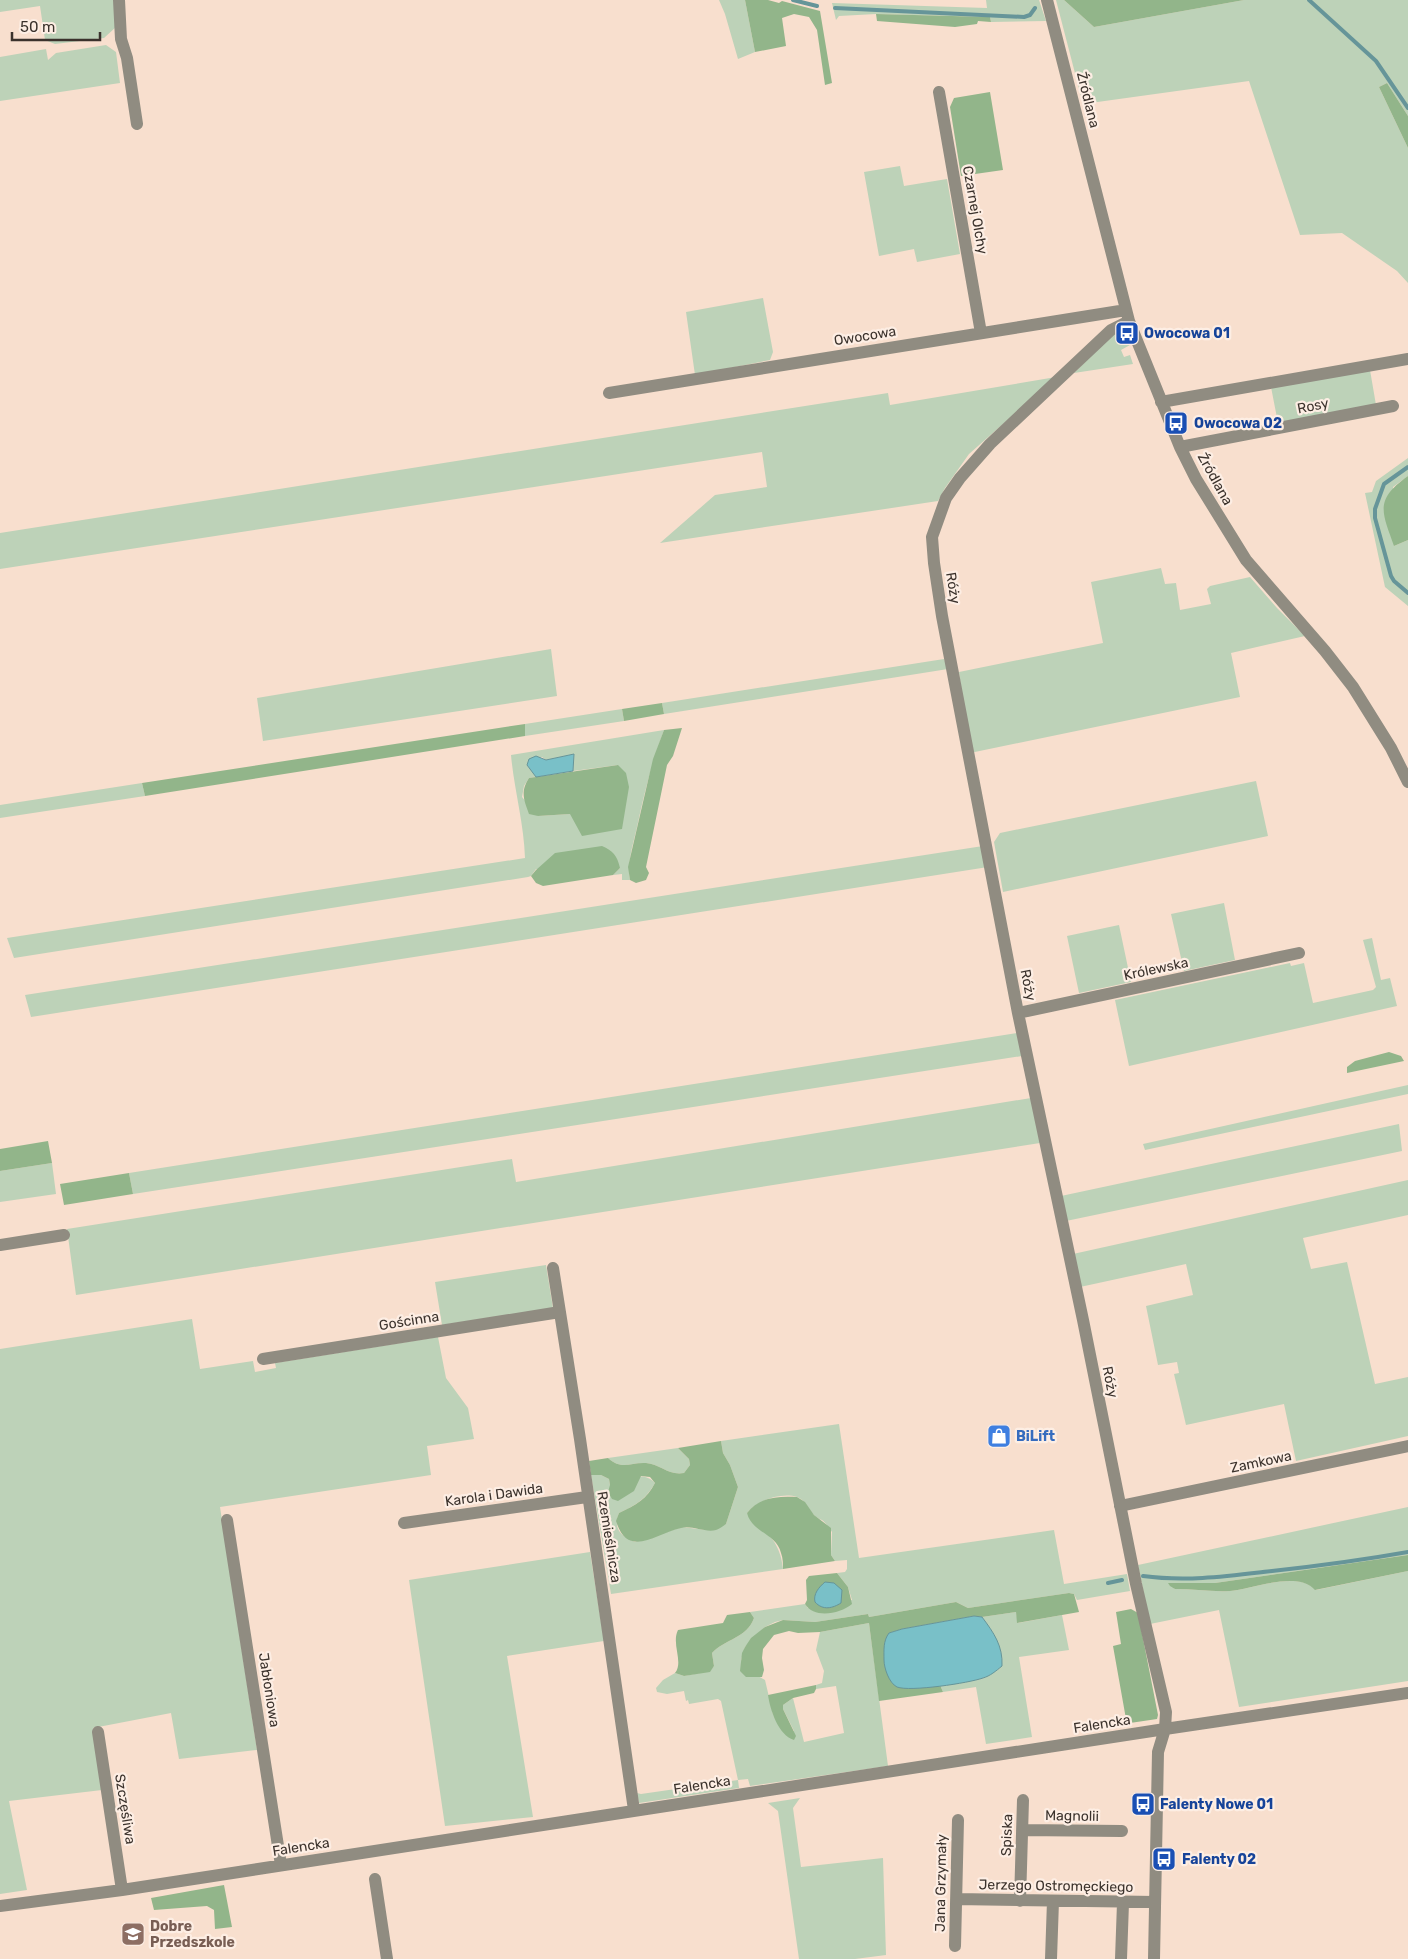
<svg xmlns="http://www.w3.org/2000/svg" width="1408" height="1959" viewBox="0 0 1408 1959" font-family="Rubik,sans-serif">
	<rect width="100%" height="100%" fill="#f8dfce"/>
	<path fill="#bdd2b8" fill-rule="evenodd" d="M 0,0 L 115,0 L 116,27 L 104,38 L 55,44 L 45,40 L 40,6 L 0,12 Z
		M 719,0 L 745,0 L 755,52 L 738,59 L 725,14 Z
		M 986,0 L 1039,0 L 1046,21 L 991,22 L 990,17 L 876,14 L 839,16 L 836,20 L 832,3 L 987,8 Z
		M 1056,0 L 1064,0 L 1094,27 L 1244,0 L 1408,0 L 1408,116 L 1387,83 L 1379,87 L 1408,148 L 1408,283 L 1397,271 L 1342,233 L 1300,235 L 1249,81 L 1083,104 Z
		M 106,45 L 116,52 L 120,83 L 0,101 L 0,57 L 46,49 L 48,60 L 56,53 Z
		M 900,166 L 904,186 L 947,179 L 960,254 L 917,262 L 914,249 L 879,256 L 864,172 Z
		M 763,298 L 773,352 L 770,360 L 695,375 L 686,312 Z
		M 1124,331 L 1130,345 L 1121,350 L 1124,357 L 1130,355 L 1133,364 L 1074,373 L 1115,332 Z
		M 1370,370 L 1376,405 L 1278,423 L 1271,387 Z
		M 1056,377 L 969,454 L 945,488 L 938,501 L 660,543 L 715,495 L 767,487 L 762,452 L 0,569 L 0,533 L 888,393 L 890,405 Z
		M 1408,458 L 1408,476 L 1393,487 L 1394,546 L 1408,540 L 1408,606 L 1385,587 L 1365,493 L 1372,492 L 1376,481 Z
		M 1161,568 L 1165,584 L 1176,583 L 1180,610 L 1211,604 L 1207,589 L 1210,586 L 1250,577 L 1277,608 L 1305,636 L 1231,653 L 1240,697 L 970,753 L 959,672 L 1103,643 L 1091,582 Z
		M 551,649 L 557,696 L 263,741 L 257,698 Z
		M 944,659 L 948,669 L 664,714 L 662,703 Z
		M 622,709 L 624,721 L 525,736 L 525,724 Z
		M 664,730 C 652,762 644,794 637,827 C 633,845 627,862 630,880 L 622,880 L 622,874 L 613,875 L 620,868 L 536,869 L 531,876 L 528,877 L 14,958 L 7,938 L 525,858 C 524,823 514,789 511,755 ZM 574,754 L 573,771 L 618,765 L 570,814 L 538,816 L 522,797 L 524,786 L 529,778 L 536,777 L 527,765 L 542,757 L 546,760 Z
		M 1256,781 L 1268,836 L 1003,892 L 994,842 L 1000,833 Z
		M 142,783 L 145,796 L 0,818 L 0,805 Z
		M 983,846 L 988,867 L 31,1017 L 25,995 Z
		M 1224,903 L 1235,960 L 1184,971 L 1171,914 Z
		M 1119,925 L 1131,982 L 1079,993 L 1067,936 Z
		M 1372,938 L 1381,980 L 1390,978 L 1397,1006 L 1129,1066 L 1115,1000 L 1290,963 L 1291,966 L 1304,963 L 1313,1003 L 1373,990 L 1376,987 L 1363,940 Z
		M 1017,1033 L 1022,1056 L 133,1194 L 129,1173 Z
		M 1408,1085 L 1408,1094 L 1145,1150 L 1143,1144 Z
		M 1031,1098 L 1040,1143 L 76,1295 L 67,1229 L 512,1159 L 516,1182 Z
		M 1399,1124 L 1402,1151 L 1066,1221 L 1061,1196 Z
		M 52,1163 L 56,1194 L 0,1202 L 0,1171 Z
		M 1408,1180 L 1408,1215 L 1303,1238 L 1311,1269 L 1347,1262 L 1375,1384 L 1408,1377 L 1408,1436 L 1296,1461 L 1284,1404 L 1186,1425 L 1174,1374 L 1179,1373 L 1177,1362 L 1158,1365 L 1146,1306 L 1193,1295 L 1186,1264 L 1080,1287 L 1073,1254 Z
		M 546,1265 L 553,1308 L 442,1325 L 435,1282 Z
		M 192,1319 L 200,1369 L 253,1361 L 255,1372 L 276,1368 L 275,1363 L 438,1337 L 446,1378 L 468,1408 L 474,1439 L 427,1446 L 431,1475 L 220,1507 L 257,1750 L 179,1759 L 171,1713 L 93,1728 L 102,1790 L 9,1801 L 27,1890 L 0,1894 L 0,1349 Z
		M 839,1424 L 859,1558 L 1054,1530 L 1064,1584 L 1127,1574 L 1130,1591 L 1077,1600 L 1074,1594 L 1069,1593 L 968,1608 L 956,1602 L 869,1617 L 868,1614 L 815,1622 L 783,1620 L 775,1622 L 765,1627 L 745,1647 L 741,1660 L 758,1676 L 765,1680 L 773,1714 L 784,1732 L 794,1731 L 783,1709 L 783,1705 L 793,1698 L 804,1742 L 844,1733 L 836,1686 L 816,1689 L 816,1685 L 822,1683 L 824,1671 L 816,1650 L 820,1632 L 869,1623 L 888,1766 L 750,1786 L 748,1779 L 738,1780 L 739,1788 L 639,1803 L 637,1793 L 641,1794 L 738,1780 L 721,1701 L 718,1699 L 689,1704 L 688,1700 L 686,1701 L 684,1691 L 667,1694 L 657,1692 L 656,1688 L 663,1680 L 675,1673 L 684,1676 L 710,1671 L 714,1666 L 712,1653 C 725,1639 747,1638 754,1618 L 750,1612 L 805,1604 L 808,1608 L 852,1600 L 848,1587 L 837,1573 L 845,1572 L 847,1569 L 847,1560 L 835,1561 L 831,1555 L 832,1532 C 829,1528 826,1523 822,1520 C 818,1518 819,1519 815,1516 C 809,1511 806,1500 797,1497 C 781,1492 756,1501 747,1513 C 766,1533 780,1540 783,1569 L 611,1594 L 591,1475 L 601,1475 L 609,1479 L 610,1485 C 625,1480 643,1470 655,1483 C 646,1499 636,1505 619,1513 C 613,1528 620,1536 635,1542 L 682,1527 L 707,1530 L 726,1524 L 738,1487 L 730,1465 L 723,1453 L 721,1441 Z
		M 678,1448 L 689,1459 L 690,1465 L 684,1473 C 669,1476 660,1464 646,1463 C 630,1462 623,1471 608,1458 Z
		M 1408,1507 L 1408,1555 L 1215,1583 L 1169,1583 L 1175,1589 C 1193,1589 1212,1592 1230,1591 C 1254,1589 1298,1570 1316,1590 L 1408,1571 L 1408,1681 L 1239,1707 L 1219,1610 L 1150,1624 L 1138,1565 Z
		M 590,1552 L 604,1641 L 507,1656 L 533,1817 L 445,1826 L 409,1580 Z
		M 1016,1612 L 1018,1623 L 1062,1615 L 1069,1650 L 1019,1657 L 1032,1737 L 986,1744 L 976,1687 L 943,1692 L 940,1685 L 984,1678 L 993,1633 L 982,1617 Z
		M 800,1798 L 793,1808 L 801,1867 L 883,1858 L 886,1955 L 855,1959 L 799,1959 L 778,1811 L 768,1803 Z"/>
	<path fill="#92b58a" d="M 745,0 L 768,0 L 779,3 L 782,1 L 820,11 L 832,83 L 825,85 L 817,30 L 809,17 L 794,14 L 782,18 L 786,46 L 755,52 Z
		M 1064,0 L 1244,0 L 1094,27 Z
		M 876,14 L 990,17 L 991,22 L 978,21 L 977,24 L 955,27 L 877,21 Z
		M 1387,83 L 1408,116 L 1408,148 L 1379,87 Z
		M 990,92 L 1003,170 L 961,176 L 950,107 L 954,98 Z
		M 1408,476 L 1408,540 L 1394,546 C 1382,512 1374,500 1408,476 Z
		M 662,703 L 664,714 L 624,721 L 622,709 Z
		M 525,724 L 525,736 L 145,796 L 142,783 Z
		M 682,728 L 673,756 L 667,765 L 646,867 L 649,873 L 646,880 L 636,883 L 630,880 L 628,867 L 653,759 L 664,730 Z
		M 618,765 L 626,773 L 629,787 L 622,829 L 582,836 L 570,814 L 538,816 L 529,814 C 524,800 520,792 529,778 Z
		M 602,846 C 613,851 617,855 620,868 L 613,875 L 543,886 L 536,883 L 531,876 L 536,870 L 555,853 Z
		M 1389,1052 L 1401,1056 L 1404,1061 L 1347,1073 L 1347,1067 L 1355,1061 Z
		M 48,1141 L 52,1163 L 0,1171 L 0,1149 Z
		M 129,1173 L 133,1194 L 64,1205 L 60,1184 Z
		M 721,1441 L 723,1453 L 730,1465 L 738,1487 L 726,1524 C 723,1526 719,1529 716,1530 C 705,1533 692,1525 681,1528 C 656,1533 628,1560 616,1521 L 619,1513 C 636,1505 647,1499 655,1483 L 650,1477 L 641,1476 L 634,1491 L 618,1501 L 612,1499 L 608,1492 L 610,1485 L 609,1479 L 601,1475 L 591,1475 L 589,1461 L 608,1458 C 623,1471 630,1462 646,1463 C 660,1464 669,1476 684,1473 L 690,1465 L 689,1459 L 678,1448 Z
		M 797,1497 L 805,1502 L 814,1515 L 831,1528 L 831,1555 L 835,1561 L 783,1569 C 783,1564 783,1558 781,1553 C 776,1533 752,1533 747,1513 C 759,1497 778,1496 797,1497 Z
		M 1408,1555 L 1408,1571 L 1315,1590 C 1298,1570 1253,1589 1230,1591 C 1212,1592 1193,1589 1175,1589 L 1170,1586 L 1168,1583 L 1215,1583 Z
		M 837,1573 L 848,1587 L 852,1604 C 840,1614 814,1619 805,1604 L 807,1600 L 806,1580 L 809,1576 Z
		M 1069,1593 L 1074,1594 L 1079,1612 L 1017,1623 L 1016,1612 L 982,1617 L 974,1616 L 902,1629 L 889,1633 L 923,1687 L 940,1685 L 943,1692 L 879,1701 L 869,1623 L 820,1632 L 798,1633 L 789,1631 L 774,1635 L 763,1649 L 762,1658 L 764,1670 L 762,1677 L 746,1677 L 740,1671 L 742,1653 L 745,1647 L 751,1638 L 765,1627 L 783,1620 L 815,1622 L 868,1614 L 869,1617 L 956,1602 L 968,1608 Z
		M 1131,1609 L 1138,1613 L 1158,1715 L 1157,1719 L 1130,1723 L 1126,1719 L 1113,1646 L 1121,1644 L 1116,1612 Z
		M 750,1612 L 754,1618 C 747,1638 725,1639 712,1653 L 714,1666 L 710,1672 L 684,1676 L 675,1673 C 684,1662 671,1644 678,1630 L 723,1623 L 727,1615 Z
		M 816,1685 L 816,1689 L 814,1693 L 793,1698 L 783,1705 L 783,1709 L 796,1736 L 794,1740 C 778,1735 770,1709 768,1695 Z
		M 224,1885 L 232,1927 L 215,1929 L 214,1910 L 207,1906 L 154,1910 L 151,1898 Z"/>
	<path fill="#79c0c8" stroke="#669599" d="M 574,754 L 573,771 L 536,777 L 527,765 L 529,759 L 536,756 L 546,760 Z
		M 825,1582 L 834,1583 L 842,1590 L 841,1603 C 833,1608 823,1611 815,1602 C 813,1594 819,1587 825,1582 Z
		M 974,1616 L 982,1617 C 994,1633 1003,1646 1002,1666 C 996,1671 990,1676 983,1678 C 969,1683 910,1692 897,1687 C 889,1683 884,1668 884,1660 C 884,1650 883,1641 889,1633 L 902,1629 Z"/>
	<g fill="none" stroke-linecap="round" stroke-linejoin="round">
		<path stroke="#669599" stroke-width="4" d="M 793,0 L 817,6
			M 1309,0 L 1376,61 L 1408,108
			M 835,8 L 1024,17 L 1030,15 L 1035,8
			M 1408,467 L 1384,484 L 1375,509 L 1375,518 L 1391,576 L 1394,581 L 1408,593
			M 1143,1576 C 1187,1582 1229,1576 1272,1571 C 1318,1566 1363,1560 1408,1552
			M 1108,1583 L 1122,1580"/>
		<path stroke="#908c81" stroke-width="12" d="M 119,0 L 121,39 L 127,58 L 137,124
			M 1047,0 L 1129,321 L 1180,447 L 1196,479 L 1246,560 L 1325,651 L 1353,687 L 1391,748 L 1408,782
			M 939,92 L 981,333
			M 1129,321 L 1111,330 L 990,444 L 960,478 L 946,498 L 932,537 L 934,563 L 942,616 L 1018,1013 L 1083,1320 L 1136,1584 L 1166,1712 L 1165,1729 L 1158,1752 L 1154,1959
			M 609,393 L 1126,310
			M 1161,402 L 1408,359
			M 1180,447 L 1393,406
			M 1018,1013 L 1299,953
			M 0,1245 L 64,1235
			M 553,1268 L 580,1439 L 634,1810
			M 263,1359 L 560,1312
			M 1120,1506 L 1408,1446
			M 227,1520 L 281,1865
			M 404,1523 L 587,1497
			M 98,1732 L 122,1890
			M 1022,1830 L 1122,1831
			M 375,1879 L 387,1959
			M 956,1899 L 1155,1902
			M 1020,1901 L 1023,1800
			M 0,1906 L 122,1890 L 1165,1729 L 1408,1693
			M 955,1946 L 958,1820
			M 1051,1959 L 1053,1901
			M 1121,1959 L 1123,1903"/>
	</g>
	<defs>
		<g id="bus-square" transform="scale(1.25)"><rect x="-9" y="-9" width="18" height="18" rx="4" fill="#1a4fb4" stroke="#fdeee4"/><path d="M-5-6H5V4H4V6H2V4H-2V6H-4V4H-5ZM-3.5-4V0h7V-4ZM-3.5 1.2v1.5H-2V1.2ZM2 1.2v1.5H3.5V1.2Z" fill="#fff"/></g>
		<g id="shop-square" transform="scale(1.25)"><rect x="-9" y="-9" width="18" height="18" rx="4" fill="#3f7fe0" stroke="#fdeee4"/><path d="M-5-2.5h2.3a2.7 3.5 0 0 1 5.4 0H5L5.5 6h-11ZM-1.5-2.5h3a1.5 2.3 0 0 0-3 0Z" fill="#fff"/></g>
		<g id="school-square" transform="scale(1.25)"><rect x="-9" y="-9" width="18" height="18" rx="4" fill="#8d6e63" stroke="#fdeee4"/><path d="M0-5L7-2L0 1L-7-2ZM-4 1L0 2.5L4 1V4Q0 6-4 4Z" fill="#fff"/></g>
	</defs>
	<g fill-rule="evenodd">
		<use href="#bus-square" x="1127" y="333"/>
		<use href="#bus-square" x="1176" y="423"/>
		<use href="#shop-square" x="999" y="1436"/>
		<use href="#bus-square" x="1143" y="1804"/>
		<use href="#bus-square" x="1164" y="1859"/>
		<use href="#school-square" x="133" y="1934"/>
	</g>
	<g text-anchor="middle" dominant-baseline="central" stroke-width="4.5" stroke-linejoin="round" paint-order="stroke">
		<g font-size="14" fill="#3b322c" stroke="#fdeee4">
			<text transform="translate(1088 100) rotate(76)">Źródlana</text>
			<text transform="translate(975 210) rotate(80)">Czarnej Olchy</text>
			<text transform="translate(865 336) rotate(-9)">Owocowa</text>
			<text transform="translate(1313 406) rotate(-11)">Rosy</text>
			<text transform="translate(1215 479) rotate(61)">Źródlana</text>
			<text transform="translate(953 588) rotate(81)">Róży</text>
			<text transform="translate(1156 969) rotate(-12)">Królewska</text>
			<text transform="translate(1028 985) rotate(79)">Róży</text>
			<text transform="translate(409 1321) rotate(-9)">Gościnna</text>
			<text transform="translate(1110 1382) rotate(79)">Róży</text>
			<text transform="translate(1261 1462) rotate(-12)">Zamkowa</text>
			<text transform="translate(494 1495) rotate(-8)">Karola i Dawida</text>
			<text transform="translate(609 1537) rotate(81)">Rzemieślnicza</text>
			<text transform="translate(269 1690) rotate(81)">Jabłoniowa</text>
			<text transform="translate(1102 1724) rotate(-9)">Falencka</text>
			<text transform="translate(702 1785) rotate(-9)">Falencka</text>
			<text transform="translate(125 1809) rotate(81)">Szczęśliwa</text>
			<text transform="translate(1072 1816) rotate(1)">Magnolii</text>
			<text transform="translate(1007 1835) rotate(-88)">Spiska</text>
			<text transform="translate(301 1847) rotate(-9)">Falencka</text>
			<text transform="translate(941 1883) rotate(-89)">Jana Grzymały</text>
			<text transform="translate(1056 1886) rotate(1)">Jerzego Ostromęckiego</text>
		</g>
		<g font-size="14" font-weight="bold" fill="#164399" stroke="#fdeee4" text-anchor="start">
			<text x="1144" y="333">Owocowa 01</text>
			<text x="1194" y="423">Owocowa 02</text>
			<text x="1160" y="1804">Falenty Nowe 01</text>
			<text x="1182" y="1859">Falenty 02</text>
		</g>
		<g font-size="14" font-weight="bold" fill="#366cbe" stroke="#fdeee4" text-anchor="start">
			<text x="1016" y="1436">BiLift</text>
		</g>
		<g font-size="14" font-weight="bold" fill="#785e54" stroke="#fdeee4" text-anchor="start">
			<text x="150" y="1926">Dobre<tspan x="150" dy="16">Przedszkole</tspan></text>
		</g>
	</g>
	<path d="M12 32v8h88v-8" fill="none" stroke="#3b322c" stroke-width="2.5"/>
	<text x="20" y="32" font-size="15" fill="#3b322c" stroke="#fdeee4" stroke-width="4" paint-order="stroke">50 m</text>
</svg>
